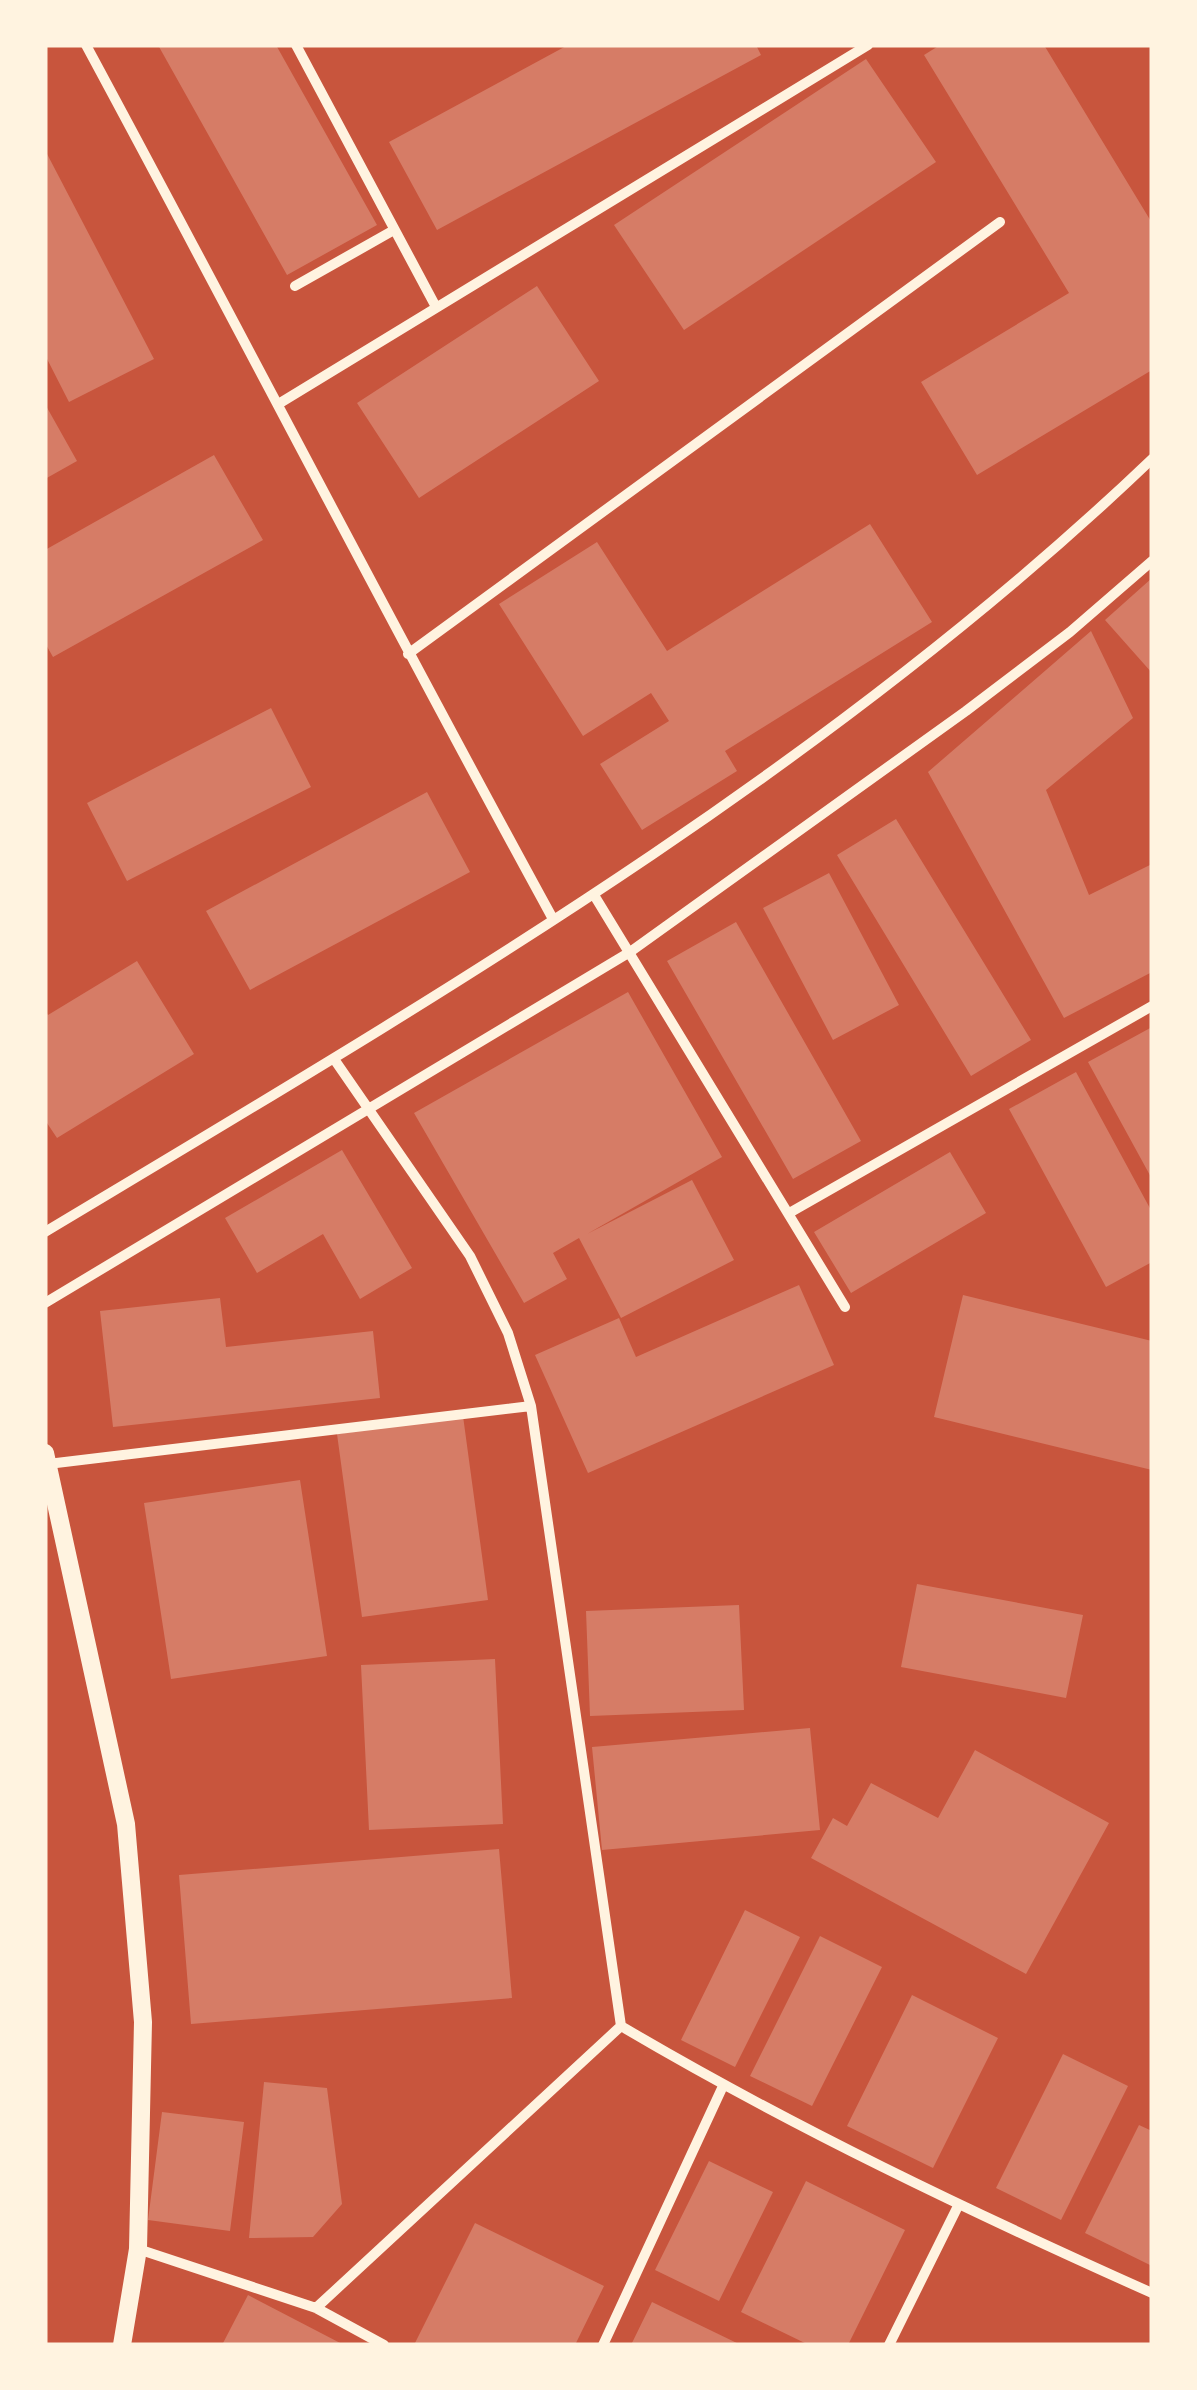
<svg xmlns="http://www.w3.org/2000/svg" width="1197" height="2390" viewBox="0 0 1197 2390" font-family="Rubik,sans-serif">
	<rect width="100%" height="100%" fill="#c8553d"/>
	<path fill="#d67c66" d="M 158,45 L 276,45 L 377,225 L 287,275 Z
		M 568,45 L 756,45 L 761,55 L 437,230 L 389,142 Z
		M 940,45 L 1044,45 L 1152,223 L 1152,370 L 977,475 L 921,382 L 1069,293 L 924,55 Z
		M 866,59 L 936,162 L 684,330 L 614,225 Z
		M 45,150 L 154,359 L 69,402 L 45,355 Z
		M 537,286 L 599,381 L 419,498 L 357,403 Z
		M 45,404 L 77,461 L 45,479 Z
		M 214,455 L 263,540 L 53,657 L 45,643 L 45,550 Z
		M 870,524 L 932,622 L 725,751 L 737,771 L 642,830 L 600,764 L 669,721 L 651,693 L 583,736 L 499,604 L 597,542 L 667,651 Z
		M 1152,578 L 1152,673 L 1105,620 Z
		M 1091,631 L 1133,718 L 1046,790 L 1089,895 L 1152,864 L 1152,972 L 1064,1018 L 928,772 Z
		M 271,708 L 311,787 L 127,881 L 87,803 Z
		M 427,792 L 470,872 L 250,990 L 206,911 Z
		M 896,819 L 1031,1040 L 971,1076 L 837,855 Z
		M 829,873 L 899,1005 L 833,1040 L 763,908 Z
		M 736,922 L 861,1141 L 793,1179 L 667,961 Z
		M 137,961 L 194,1054 L 57,1138 L 45,1120 L 45,1010 L 48,1015 Z
		M 628,992 L 722,1157 L 587,1234 L 692,1180 L 734,1260 L 621,1318 L 579,1238 L 553,1253 L 567,1279 L 524,1303 L 414,1113 Z
		M 1152,1027 L 1152,1179 L 1088,1062 Z
		M 1076,1072 L 1152,1212 L 1152,1262 L 1106,1287 L 1009,1109 Z
		M 342,1150 L 412,1268 L 360,1299 L 323,1234 L 257,1273 L 225,1218 Z
		M 950,1152 L 986,1213 L 851,1293 L 814,1232 Z
		M 799,1285 L 834,1365 L 588,1473 L 535,1355 L 619,1318 L 636,1357 Z
		M 963,1295 L 1152,1341 L 1152,1470 L 934,1417 Z
		M 220,1298 L 226,1347 L 373,1331 L 380,1398 L 113,1427 L 100,1311 Z
		M 463,1416 L 488,1600 L 362,1617 L 337,1434 Z
		M 300,1480 L 327,1656 L 171,1679 L 144,1503 Z
		M 917,1584 L 1083,1615 L 1066,1698 L 901,1667 Z
		M 739,1605 L 744,1710 L 590,1716 L 586,1611 Z
		M 495,1659 L 503,1824 L 369,1830 L 361,1665 Z
		M 810,1728 L 820,1830 L 602,1850 L 592,1747 Z
		M 975,1750 L 1109,1823 L 1026,1974 L 811,1858 L 833,1818 L 847,1826 L 871,1783 L 938,1818 Z
		M 499,1849 L 512,1998 L 191,2024 L 179,1875 Z
		M 745,1910 L 800,1937 L 735,2067 L 681,2040 Z
		M 820,1936 L 882,1967 L 812,2106 L 750,2076 Z
		M 912,1995 L 998,2038 L 933,2168 L 847,2126 Z
		M 1063,2054 L 1128,2086 L 1061,2220 L 996,2188 Z
		M 264,2082 L 327,2088 L 342,2204 L 313,2237 L 249,2238 Z
		M 162,2112 L 244,2122 L 230,2231 L 148,2220 Z
		M 1139,2125 L 1152,2131 L 1152,2266 L 1085,2233 Z
		M 709,2161 L 773,2192 L 719,2301 L 655,2270 Z
		M 806,2181 L 905,2230 L 848,2345 L 809,2345 L 741,2312 Z
		M 475,2223 L 604,2286 L 575,2345 L 414,2345 Z
		M 248,2295 L 344,2345 L 222,2345 Z
		M 652,2302 L 741,2345 L 631,2345 Z"/>
	<g fill="none" stroke-linecap="round" stroke-linejoin="round">
		<path stroke="#fff3e0" stroke-width="10" d="M 86,45 C 243,336 394,629 553,919
			M 296,45 L 436,307
			M 295,286 L 394,230
			M 280,403 L 868,45
			M 408,654 L 1000,222
			M 594,895 L 845,1307
			M 334,1059 L 470,1256 L 508,1333 L 531,1406
			M 791,1212 L 1152,1006
			M 45,1232 C 430,1001 826,771 1152,459
			M 45,1303 L 630,952 L 966,711 L 1070,632 L 1152,561
			M 48,1464 L 531,1406 L 621,2026
			M 138,2249 L 316,2308 L 384,2345
			M 316,2308 L 621,2026 C 792,2127 971,2212 1152,2293
			M 603,2345 L 723,2086
			M 889,2345 L 958,2206"/>
		<path stroke="#fff3e0" stroke-width="18" d="M 45,1453 L 126,1824 L 143,2022 L 138,2249 L 122,2345"/>
	</g>
	<rect width="1197" height="2390" fill="none" stroke="#fff3e0" stroke-width="95"/>
</svg>
